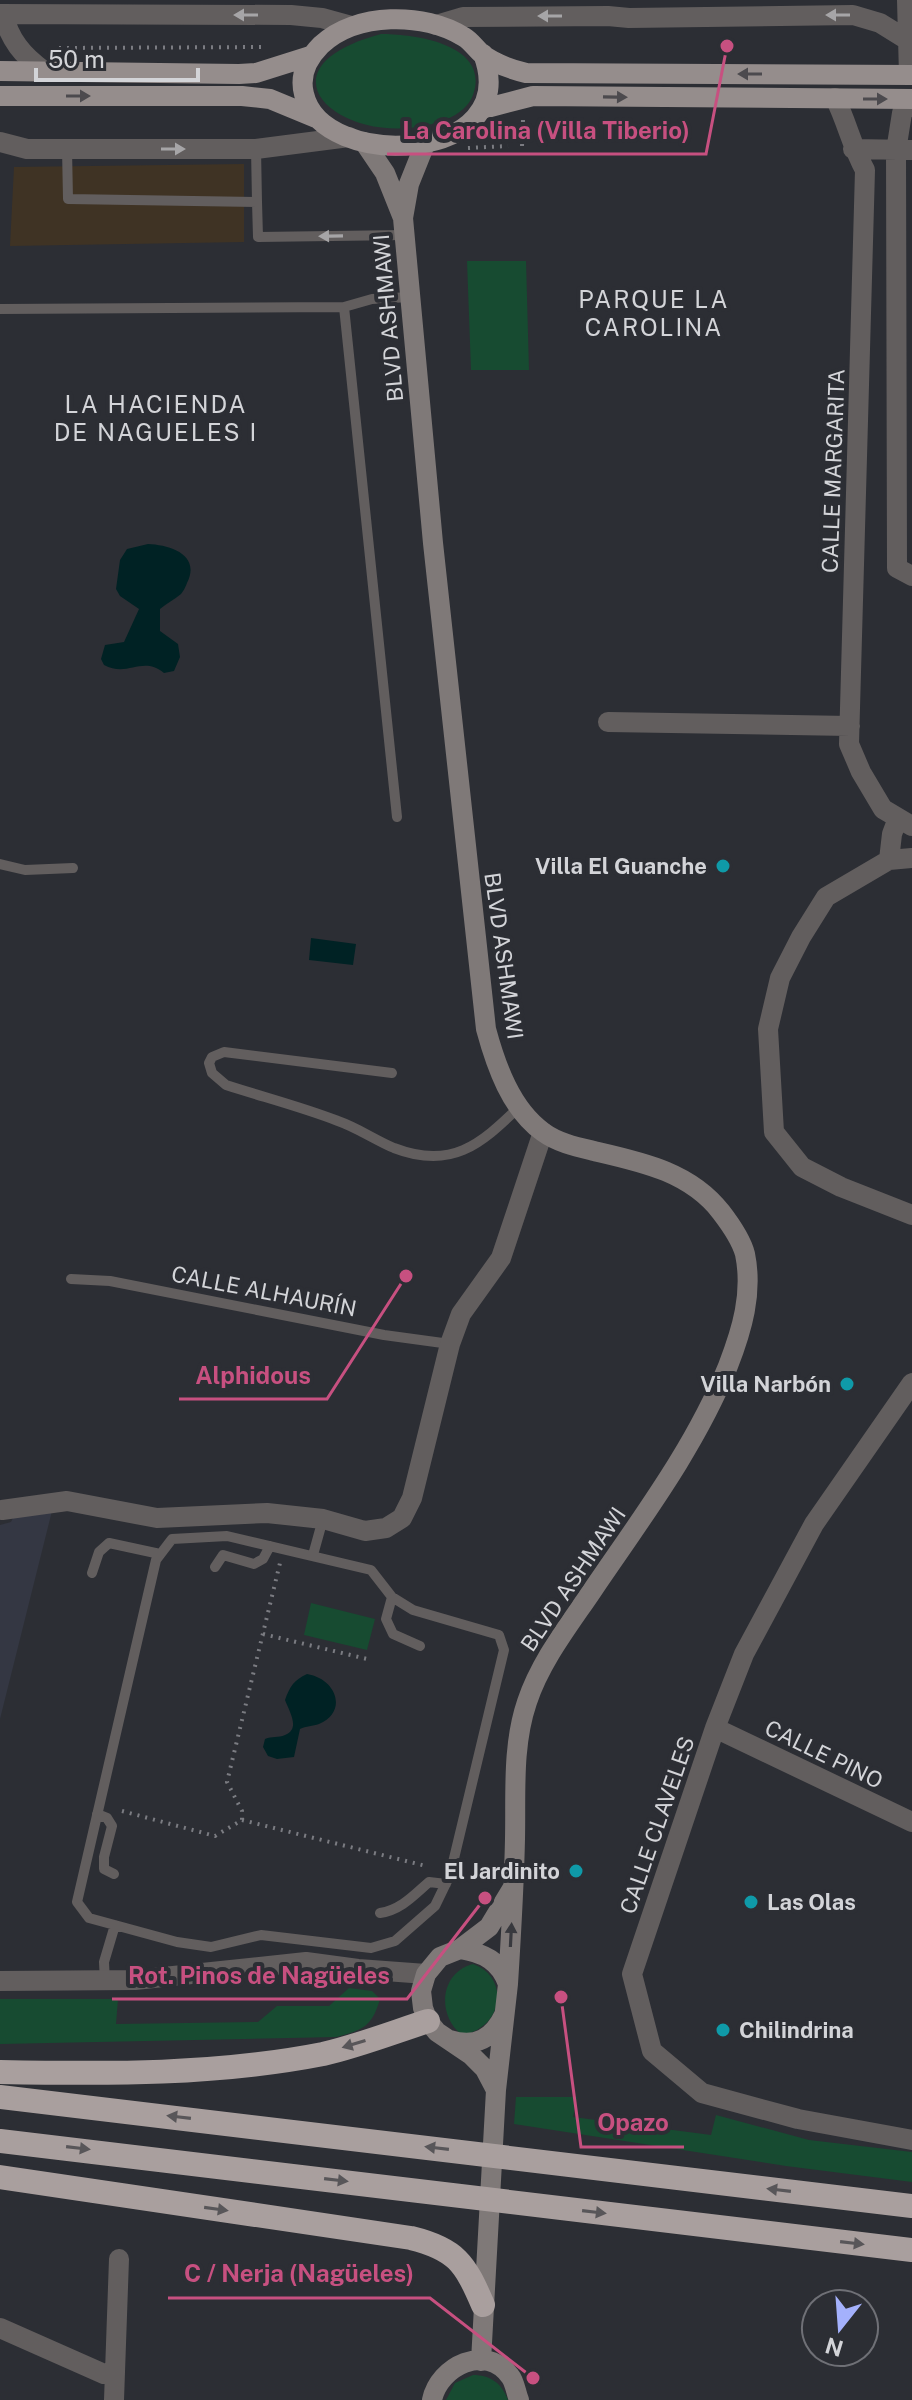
<svg xmlns="http://www.w3.org/2000/svg" width="912" height="2400" viewBox="0 0 912 2400" font-family="'Public Sans',sans-serif">
	<rect width="100%" height="100%" fill="#2c2e34"/>
	<path fill="#3f3324" d="M 244,164 L 244,242 L 10,246 L 14,167 Z"/>
	<path fill="#343743" d="M 52,1511 L 0,1719 L 0,1525 L 11,1522 L 14,1516 Z"/>
	<path fill="#174b31" d="M 381,34 C 414,34 491,44 473,95 C 469,106 459,114 447,119 C 353,157 243,71 381,34 Z
		M 467,261 L 526,261 L 529,370 L 471,370 Z
		M 311,1603 L 375,1619 L 367,1650 L 304,1635 Z
		M 473,1964 C 509,1976 505,2027 462,2035 C 437,2016 439,1973 473,1964 Z
		M 349,1988 L 372,1991 L 380,1999 C 372,2027 363,2030 336,2037 L 0,2044 L 0,1999 L 118,1999 L 116,2024 L 258,2022 L 277,2006 L 329,2006 Z
		M 516,2097 L 577,2097 L 573,2117 L 711,2135 L 716,2115 L 809,2140 L 912,2152 L 912,2182 L 786,2166 L 514,2124 Z
		M 473,2375 C 490,2375 502,2383 508,2400 L 446,2400 L 455,2383 Z"/>
	<path fill="#002224" d="M 148,544 C 171,545 201,555 187,583 C 186,586 183,592 181,594 C 174,600 167,603 160,609 L 160,631 L 178,644 L 180,657 L 174,671 L 164,673 C 142,655 128,678 104,665 L 101,659 L 105,645 L 124,642 L 139,609 L 120,596 L 116,589 L 120,560 L 127,549 Z
		M 311,938 L 356,944 L 353,965 L 309,960 Z
		M 307,1674 C 337,1679 348,1712 319,1724 C 313,1726 306,1726 300,1729 L 294,1757 L 277,1759 L 268,1756 L 263,1747 L 265,1739 C 272,1736 278,1738 285,1735 C 301,1729 289,1711 285,1700 C 290,1686 294,1680 307,1674 Z"/>
	<g fill="none" stroke-linecap="round" stroke-linejoin="round">
		<path stroke="#7b7c82" stroke-width="4" stroke-dasharray="2 6" stroke-linecap="butt" d="M 59,48 L 265,47
			M 522,146 L 523,120
			M 468,148 L 508,146
			M 263,1634 L 367,1659
			M 122,1811 L 215,1836 L 242,1820 L 242,1811 L 227,1782 L 280,1563
			M 242,1820 L 426,1866"/>
		<path stroke="#625e5e" stroke-width="10" d="M 67,149 L 68,199 L 257,202 L 256,149
			M 257,202 L 258,237 L 405,235
			M 344,307 L 372,299 L 410,297
			M 0,309 L 344,307 L 397,817
			M 0,864 L 25,870 L 73,868
			M 392,1073 L 224,1052 L 212,1057 L 209,1063 L 212,1073 L 226,1085 C 263,1097 302,1107 338,1121 C 358,1128 375,1140 394,1148 C 451,1170 480,1145 519,1107
			M 71,1279 L 110,1281 L 384,1335 L 450,1344
			M 227,1536 L 371,1570 L 392,1597 L 413,1610 L 499,1635 L 504,1650 L 450,1875 L 435,1906 L 395,1941 L 371,1948 L 261,1935 L 211,1947 L 177,1942 L 89,1918 L 77,1902 L 156,1560 L 172,1539 Z
			M 313,1555 L 323,1519
			M 215,1567 L 223,1555 L 254,1564 L 263,1559 L 270,1546
			M 92,1573 L 99,1552 L 109,1543 L 160,1554
			M 392,1597 L 386,1619 L 393,1634 L 420,1646
			M 97,1814 L 107,1818 L 112,1826 L 104,1857 L 104,1869 L 114,1874
			M 380,1913 C 401,1910 414,1895 429,1882 L 446,1884
			M 105,1982 L 104,1962 L 115,1925"/>
		<path stroke="#625e5e" stroke-width="20" d="M 907,0 L 909,75
			M 0,14 L 291,15 L 322,18 L 351,26
			M 3,14 C 10,40 22,55 44,71
			M 436,25 L 463,17 L 608,16 L 629,18 L 853,15 L 880,23 L 909,41
			M 835,98 C 847,122 852,147 865,170 L 849,744 L 861,772 L 883,809 L 912,826
			M 912,102 L 902,113 L 896,151 L 897,568 L 912,576
			M 0,142 L 27,149 L 256,149 L 349,137
			M 853,149 L 912,150
			M 608,722 L 850,726
			M 912,858 L 889,860 L 826,897 L 801,937 L 780,978 L 768,1029 L 774,1132 L 802,1167 L 841,1187 L 912,1215
			M 889,860 L 892,834 L 898,818
			M 912,1383 L 814,1524 L 744,1654 L 715,1728 L 632,1974 L 652,2051 L 702,2093 L 798,2119 L 912,2140
			M 2,1510 L 67,1501 L 157,1518 L 267,1513 L 323,1519 L 365,1531 L 386,1528 L 402,1518 L 412,1498 L 450,1344 L 461,1314 L 501,1258 L 543,1132
			M 715,1728 L 912,1822
			M 0,1981 L 135,1980 L 306,1962 L 358,1969 L 426,1974
			M 0,2328 L 104,2374 L 115,2374
			M 114,2400 L 119,2259"/>
		<path stroke="#7f7978" stroke-width="20" d="M 364,142 L 385,173 L 403,218
			M 425,144 L 409,184 L 403,218 L 433,543 L 486,1029 C 496,1066 511,1109 543,1132 C 558,1143 577,1147 594,1151 C 642,1162 690,1172 721,1212 C 731,1225 741,1239 745,1254 C 753,1293 742,1330 728,1366 C 695,1447 643,1516 594,1588 C 570,1624 541,1660 527,1702 C 512,1746 516,1794 515,1839 C 514,1888 511,1936 508,1984
			M 460,1949 C 484,1953 500,1961 508,1984 L 496,2090 L 481,2361
			M 450,2040 C 476,2048 493,2038 504,2015
			M 496,2090 L 485,2069 L 471,2055 L 437,2032 L 428,2021 L 423,2008 L 421,1991 L 426,1974 L 440,1957 L 460,1949 L 489,1927 L 512,1889
			M 432,2400 C 439,2366 486,2343 510,2376 C 515,2382 516,2393 519,2400"/>
		<path stroke="#958d8c" stroke-width="20" d="M 483,54 C 525,164 321,172 304,94 C 299,75 307,59 321,45 C 356,12 424,12 464,37 C 471,41 476,49 482,54 C 495,64 510,69 526,73 L 912,75
			M 0,71 L 239,74 L 256,73 L 310,56
			M 0,96 L 242,96 L 270,99 L 316,118
			M 483,109 L 533,96 L 912,99"/>
		<path stroke="#a99f9e" stroke-width="24" d="M 0,2072 C 109,2074 216,2075 323,2054 C 358,2046 394,2032 428,2021
			M 0,2097 L 912,2206
			M 0,2141 L 912,2250
			M 0,2177 L 411,2238 C 456,2249 465,2263 483,2305"/>
	</g>
	<defs><path id="oneway-solid" d="M-6-.8H1V-3.2L6.5 0L1 3.2V.8H-6Z" transform="scale(2)"/></defs>
	<g fill="#a6a5a7">
		<use href="#oneway-solid" transform="translate(246 15) rotate(-180)"/>
		<use href="#oneway-solid" transform="translate(838 15) rotate(180)"/>
		<use href="#oneway-solid" transform="translate(550 16) rotate(180)"/>
		<use href="#oneway-solid" transform="translate(173 149)"/>
		<use href="#oneway-solid" transform="translate(331 236) rotate(179)"/>
	</g>
	<g fill="#4c4a4e">
		<use href="#oneway-solid" transform="translate(750 74) rotate(-180)"/>
		<use href="#oneway-solid" transform="translate(78 96)"/>
		<use href="#oneway-solid" transform="translate(615 97) rotate(1)"/>
		<use href="#oneway-solid" transform="translate(875 99)"/>
	</g>
	<use fill="#38393e" href="#oneway-solid" transform="translate(511 1935) rotate(-87)"/>
	<g fill="#585659">
		<use href="#oneway-solid" transform="translate(354 2044) rotate(163)"/>
		<use href="#oneway-solid" transform="translate(179 2117) rotate(-173)"/>
		<use href="#oneway-solid" transform="translate(78 2148) rotate(7)"/>
		<use href="#oneway-solid" transform="translate(437 2148) rotate(-173)"/>
		<use href="#oneway-solid" transform="translate(336 2180) rotate(7)"/>
		<use href="#oneway-solid" transform="translate(779 2190) rotate(-173)"/>
		<use href="#oneway-solid" transform="translate(216 2209) rotate(8)"/>
		<use href="#oneway-solid" transform="translate(594 2212) rotate(7)"/>
		<use href="#oneway-solid" transform="translate(852 2243) rotate(7)"/>
	</g>
	<g fill="#0f9aa8" stroke="#2c2e34" stroke-width="3">
		<circle cx="723" cy="866" r="8"/>
		<circle cx="847" cy="1384" r="8"/>
		<circle cx="576" cy="1871" r="8"/>
		<circle cx="751" cy="1902" r="8"/>
		<circle cx="723" cy="2030" r="8"/>
	</g>
	<g text-anchor="middle" dominant-baseline="central" stroke-width="8" stroke-linejoin="round" paint-order="stroke">
		<g font-size="22" fill="#d3d4d8" stroke="#2c2e34">
			<text transform="translate(388 318) rotate(-95)">BLVD ASHMAWI</text>
			<text transform="translate(833 471) rotate(-88)">CALLE MARGARITA</text>
			<text transform="translate(504 956) rotate(82)">BLVD ASHMAWI</text>
			<text transform="translate(264 1291) rotate(11)">CALLE ALHAURÍN</text>
			<text transform="translate(573 1579) rotate(-56)">BLVD ASHMAWI</text>
			<text transform="translate(824 1754) rotate(26)">CALLE PINO</text>
			<text transform="translate(657 1825) rotate(-71)">CALLE CLAVELES</text>
		</g>
		<g font-size="22" font-weight="bold" fill="#d3d4d8" stroke="#2c2e34" text-anchor="end">
			<text x="707" y="866">Villa El Guanche</text>
			<text x="831" y="1384">Villa Narbón</text>
			<text x="560" y="1871">El Jardinito</text>
			<text x="767" y="1902" text-anchor="start">Las Olas</text>
			<text x="739" y="2030" text-anchor="start">Chilindrina</text>
		</g>
		<g font-size="24" letter-spacing="2" fill="#d3d4d8" stroke="#2c2e34">
			<text x="654" y="299">PARQUE LA<tspan x="654" dy="28">CAROLINA</tspan></text>
			<text x="156" y="404">LA HACIENDA<tspan x="156" dy="28">DE NAGUELES I</tspan></text>
		</g>
	</g>
	<path fill="none" stroke="#c75080" stroke-width="3" d="M727 46L706 154H387M406 1276L327 1399H179M485 1898L407 1999H112M561 1997L581 2147H684M533 2378L430 2298H168"/>
	<g fill="#c75080" stroke="#2c2e34" stroke-width="3">
		<circle cx="727" cy="46" r="8"/>
		<circle cx="406" cy="1276" r="8"/>
		<circle cx="485" cy="1898" r="8"/>
		<circle cx="561" cy="1997" r="8"/>
		<circle cx="533" cy="2378" r="8"/>
	</g>
	<g font-size="24" text-anchor="middle" font-weight="bold" fill="#c75080" stroke="#2c2e34" stroke-width="8" stroke-linejoin="round" paint-order="stroke">
		<text x="546" y="139">La Carolina (Villa Tiberio)</text>
		<text x="253" y="1384">Alphidous</text>
		<text x="259" y="1984">Rot. Pinos de Nagüeles</text>
		<text x="633" y="2131">Opazo</text>
		<text x="299" y="2282">C / Nerja (Nagüeles)</text>
	</g>
	<g transform="translate(840 2328) rotate(197)"><circle r="38" fill="#2c2e34" stroke="#6f7076" stroke-width="2"/>
	<path d="M0-6L14 30L0 20L-14 30Z" fill="#a4b1fc"/>
	<text y="-12" font-size="22" font-weight="bold" text-anchor="middle" fill="#d3d4d8">N</text>
	</g>
	<path d="M36 68v12h162v-12" fill="none" stroke="#d3d4d8" stroke-width="4"/>
	<text x="48" y="68" font-size="24" fill="#d3d4d8" stroke="#2c2e34" stroke-width="6" paint-order="stroke">50 m</text>
</svg>
